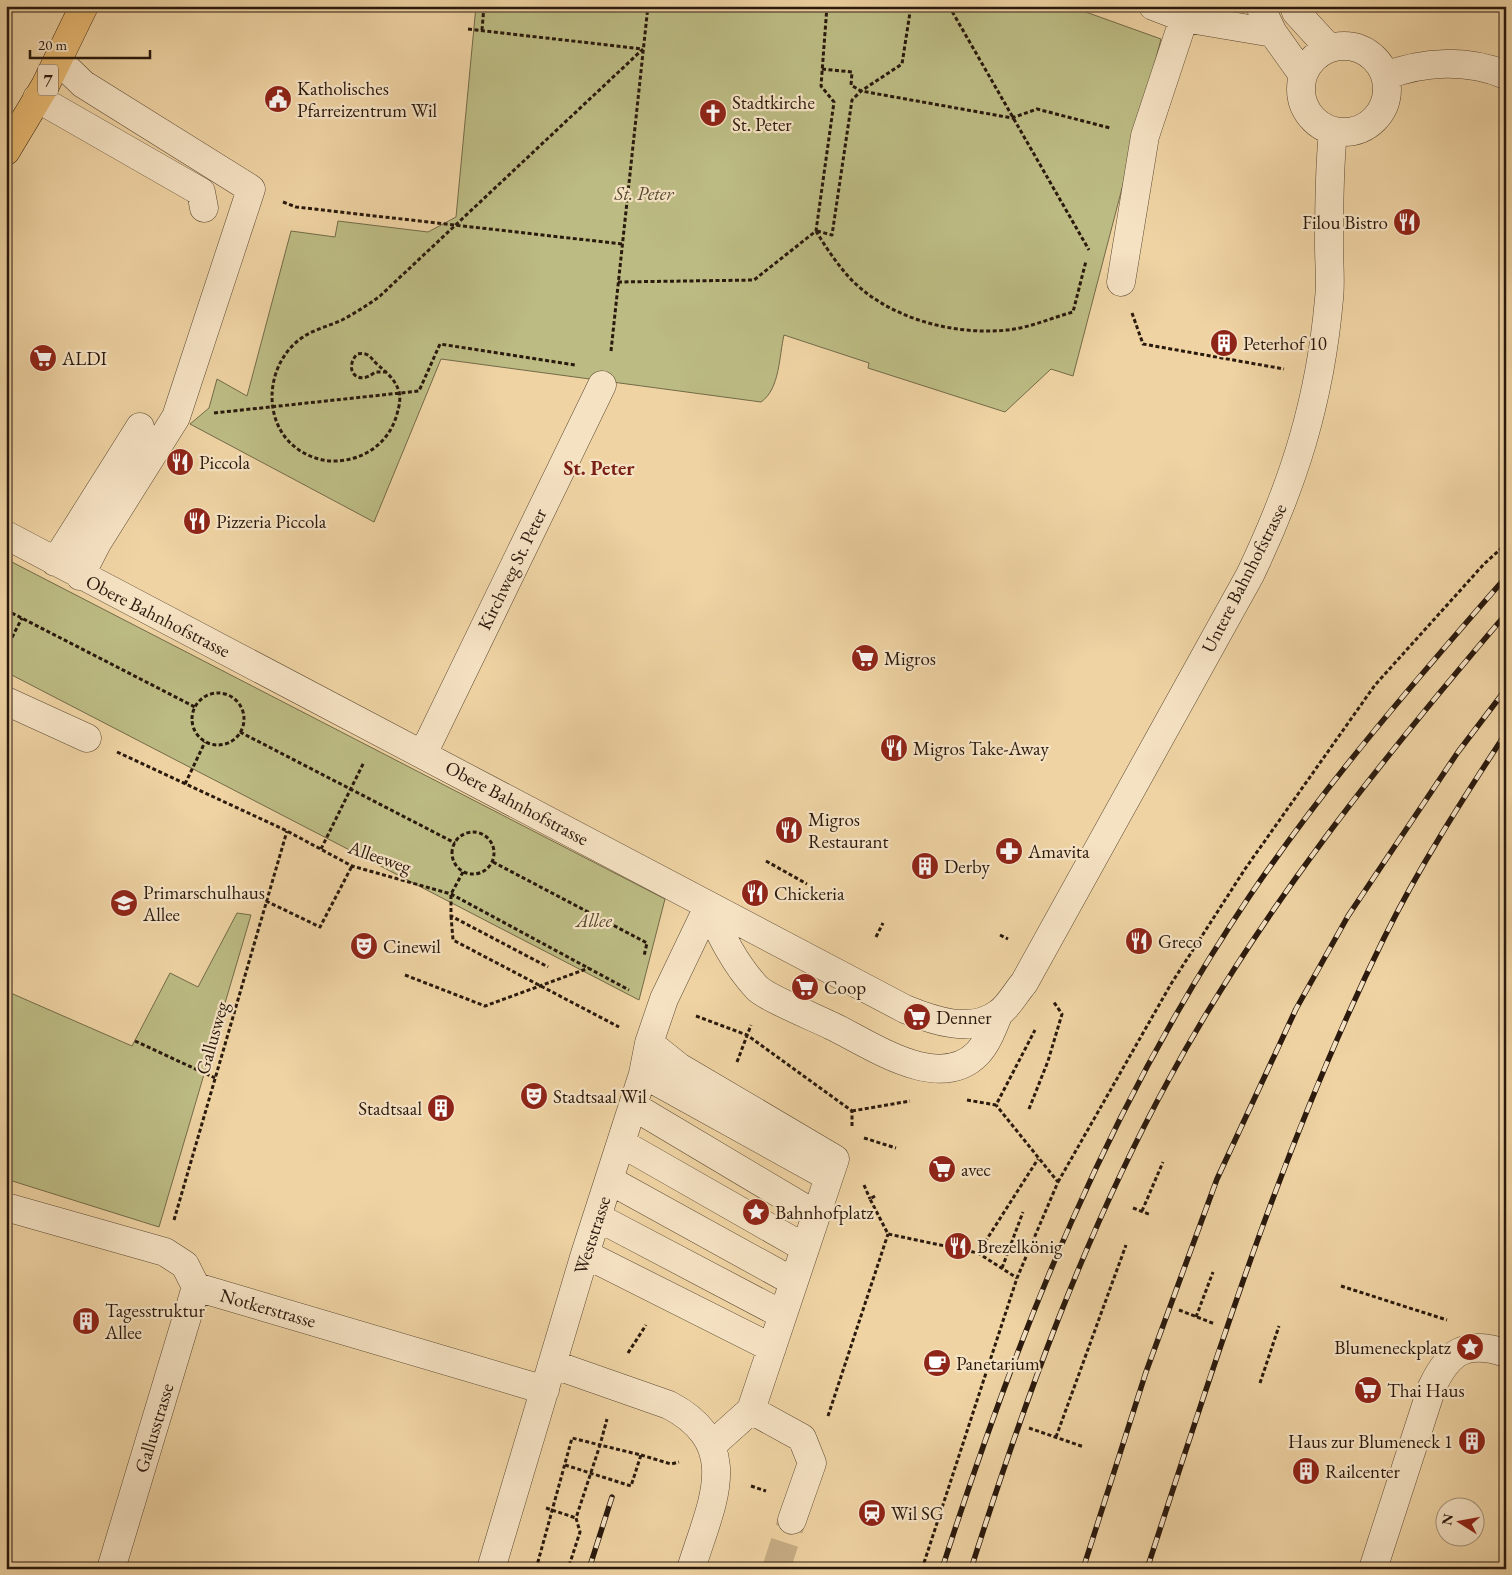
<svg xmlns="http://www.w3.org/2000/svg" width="1512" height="1575" viewBox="0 0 1512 1575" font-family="'EB Garamond',serif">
	<rect width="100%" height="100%" fill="#efd3a3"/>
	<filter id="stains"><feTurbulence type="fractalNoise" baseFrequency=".004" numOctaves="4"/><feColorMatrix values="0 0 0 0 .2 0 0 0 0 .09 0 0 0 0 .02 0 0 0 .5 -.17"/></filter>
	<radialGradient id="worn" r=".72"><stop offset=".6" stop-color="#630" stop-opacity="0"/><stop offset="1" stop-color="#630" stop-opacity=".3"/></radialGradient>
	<path fill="#bcbb83" stroke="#736a48" d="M 476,6 L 1069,6 L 1161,39 L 1073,376 L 1051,369 L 1005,412 L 868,368 L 869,363 L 784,335 C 779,356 780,389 761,402 L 441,359 L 374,522 L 190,424 L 209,408 L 217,379 L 247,396 L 291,231 L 335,237 L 338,221 L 428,232 L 456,217 Z
		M 6,559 L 665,899 L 639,1000 L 6,672 Z
		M 237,913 L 251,915 L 159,1227 L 6,1179 L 6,991 L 132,1046 L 170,973 L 198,987 Z"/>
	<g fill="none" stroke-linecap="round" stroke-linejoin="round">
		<path stroke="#c8ae85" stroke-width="28" stroke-dasharray="28 14" stroke-linecap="butt" d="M 776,1569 L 792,1520"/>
		<g stroke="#5b4832" stroke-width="29">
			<path id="minor" d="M 1153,6 L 1184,18 L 1273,33
				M 1260,6 L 1273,33 L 1303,75
				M 1294,6 L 1296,12 L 1329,48
				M1301 89a43 43 0 1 1 86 0a43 43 0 1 1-86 0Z
				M 58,60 L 83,84 L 251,189 L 176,417 L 97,543 L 80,576
				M 1385,76 C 1424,61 1467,59 1506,75
				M 37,98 L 201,192 L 204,208
				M 1121,282 L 1145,136 L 1184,18
				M 6,535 L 905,1009 C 934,1021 971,1034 999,1013 C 1009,1006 1016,992 1024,983 L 1250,575 C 1294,483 1320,401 1329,299 C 1331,282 1329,264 1329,246 C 1329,208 1329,170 1333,132
				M 55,562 L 140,427
				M 6,701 L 87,738
				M 423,754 L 602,385
				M 708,907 C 722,937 734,963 757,988 C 767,998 816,1018 832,1026 C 870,1044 939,1094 978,1053 C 988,1042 993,1027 999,1013
				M 649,1043 L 679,1067 L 835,1159 L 751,1410 L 712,1445
				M 643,1074 L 829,1177
				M 633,1106 L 816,1215
				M 621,1143 L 805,1248
				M 609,1180 L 794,1282
				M 6,1207 L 165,1252 L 185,1265 L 196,1287
				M 597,1217 L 783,1315
				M 585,1254 L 772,1348
				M 196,1287 L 545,1390
				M 552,1364 L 669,1405 C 745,1445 711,1504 691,1569
				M 751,1410 L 802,1438 L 812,1463 L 792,1520
				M 111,1569 L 196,1287
				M 491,1569 L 585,1254 L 643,1074 L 649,1043 L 664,999 L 708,907
				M 1373,1569 L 1432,1387 C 1449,1351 1466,1340 1506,1353"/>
		</g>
		<g stroke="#2a190d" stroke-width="29">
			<path id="major" d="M 6,151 L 45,86 L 84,6"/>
		</g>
		<path stroke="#2a190d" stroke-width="3" stroke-dasharray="4 2.5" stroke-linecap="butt" d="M 949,6 L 1089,250
			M 468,29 L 642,49
			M 482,30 L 484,6
			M 822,69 L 852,72 L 851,85 L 861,91 L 1012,118 L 1037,109 L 1110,128
			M 283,202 L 296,207 L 622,244
			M 816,231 C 825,246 835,261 847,275 C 884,317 952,336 1007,330 C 1029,328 1051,318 1073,312 L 1086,261
			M 817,231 L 832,235 L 852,100 L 861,91 L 902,64 L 911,6
			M 618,282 L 754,280 L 816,231 L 834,102 L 821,86 L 827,6
			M 1132,313 L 1143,344 L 1284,369
			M 611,351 L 648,6
			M 387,372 L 375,372 C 358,387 343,370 357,354 C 370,352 370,358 378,365 C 386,372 396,380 399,392 C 401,399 399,407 397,414 C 389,444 362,462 331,461 C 311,460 291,448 281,431 C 263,400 273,357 303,337 C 315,329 329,326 342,320 C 355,313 368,305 380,296 L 643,49
			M 214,413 L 419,391 L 440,344 L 575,365
			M 6,610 L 195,707
			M 6,649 L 22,618
			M192 719a26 26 0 1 1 52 0a26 26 0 1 1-52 0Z
			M 240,732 L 455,843
			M 117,752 L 287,831 L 352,866 L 451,894 L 629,990
			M 185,784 L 205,742
			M452 853a21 21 0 1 1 42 0a21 21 0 1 1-42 0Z
			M 321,849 L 364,762
			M 766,861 L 807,884
			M 493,862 L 647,943 L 644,956
			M 463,872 L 451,894 L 451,916 L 548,967
			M 266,901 L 320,927 L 352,866
			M 451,916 L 453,940 L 619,1027
			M 1000,935 L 1008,939
			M 876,937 L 883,923
			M 405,975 L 485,1006 L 589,968
			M 696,1016 L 747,1035 L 852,1111 L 852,1128
			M 135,1041 L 215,1078
			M 737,1062 L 751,1025
			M 967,1100 L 996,1105 L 1035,1030
			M 1029,1109 L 1048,1061 L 1062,1014 L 1053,1001
			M 852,1111 L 910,1101
			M 864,1138 L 896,1148
			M 1058,1182 L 1171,984 L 1245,869 L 1375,685 L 1484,564 L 1506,544
			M 864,1185 L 870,1199
			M 875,1196 L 870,1199 L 888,1234 L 978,1253 L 1017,1278
			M 1133,1208 L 1151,1215
			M 1142,1211 L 1163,1162
			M 174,1220 L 287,831
			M 978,1253 L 1038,1159
			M 1002,1268 L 1023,1212
			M 1341,1286 L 1447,1320
			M 1179,1310 L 1215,1324
			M 1196,1317 L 1213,1272
			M 628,1353 L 646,1325
			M 1260,1383 L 1279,1326
			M 828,1416 L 888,1234
			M 1029,1428 L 1084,1447
			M 1056,1437 L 1126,1245
			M 641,1455 L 671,1464 L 679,1462
			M 565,1465 L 631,1486 L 641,1455 L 600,1445 L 576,1518 L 580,1532 L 568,1569
			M 751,1486 L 766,1491
			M 546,1508 L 576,1518
			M 536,1569 L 572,1438 L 600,1445 L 607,1419
			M 922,1569 L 1017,1278 L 1058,1182 L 996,1105"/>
		<use href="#minor" stroke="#f5e2c3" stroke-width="28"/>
		<use href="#major" stroke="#e8ba72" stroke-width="28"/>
		<g stroke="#2a190d" stroke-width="5.5">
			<path id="rail" d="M 589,1569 L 612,1497
				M 942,1569 C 1019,1329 1108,1107 1249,897 C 1326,783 1416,680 1506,577
				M 971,1569 C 1024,1402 1084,1235 1168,1081 C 1259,912 1382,759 1506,614
				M 1083,1569 L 1146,1372 L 1217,1179 L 1296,1009 L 1348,916 L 1458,752 L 1506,689
				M 1147,1569 C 1217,1355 1284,1141 1384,938 C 1419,867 1462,800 1506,733"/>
		</g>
		<use href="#rail" stroke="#f5e2c3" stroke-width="4" stroke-dasharray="11" stroke-linecap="butt"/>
	</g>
	<defs>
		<g id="civic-disc" transform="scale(1.4375)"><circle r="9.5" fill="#8f2418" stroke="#f5e2c3"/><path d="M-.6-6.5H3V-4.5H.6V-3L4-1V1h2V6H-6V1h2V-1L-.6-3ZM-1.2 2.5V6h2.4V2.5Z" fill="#fff"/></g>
		<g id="church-disc" transform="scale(1.4375)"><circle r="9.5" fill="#8f2418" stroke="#f5e2c3"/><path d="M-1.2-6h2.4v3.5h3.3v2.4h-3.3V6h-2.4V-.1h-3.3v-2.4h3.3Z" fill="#fff"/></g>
		<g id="restaurant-disc" transform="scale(1.4375)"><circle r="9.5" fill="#8f2418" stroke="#f5e2c3"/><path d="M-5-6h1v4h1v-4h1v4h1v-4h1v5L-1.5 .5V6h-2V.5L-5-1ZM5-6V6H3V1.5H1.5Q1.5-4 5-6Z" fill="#fff"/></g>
		<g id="building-disc" transform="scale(1.4375)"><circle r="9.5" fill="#8f2418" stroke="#f5e2c3"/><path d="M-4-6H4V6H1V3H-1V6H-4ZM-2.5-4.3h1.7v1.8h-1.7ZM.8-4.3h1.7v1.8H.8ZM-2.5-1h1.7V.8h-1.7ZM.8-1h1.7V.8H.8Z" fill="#fff"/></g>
		<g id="supermarket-disc" transform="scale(1.4375)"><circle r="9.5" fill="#8f2418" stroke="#f5e2c3"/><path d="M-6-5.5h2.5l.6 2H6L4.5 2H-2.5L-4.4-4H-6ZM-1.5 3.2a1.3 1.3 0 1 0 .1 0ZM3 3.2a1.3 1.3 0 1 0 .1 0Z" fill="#fff"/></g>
		<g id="pharmacy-disc" transform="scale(1.4375)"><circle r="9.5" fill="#8f2418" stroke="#f5e2c3"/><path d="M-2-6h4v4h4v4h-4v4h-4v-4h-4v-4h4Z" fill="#fff"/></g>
		<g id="school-disc" transform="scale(1.4375)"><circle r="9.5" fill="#8f2418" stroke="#f5e2c3"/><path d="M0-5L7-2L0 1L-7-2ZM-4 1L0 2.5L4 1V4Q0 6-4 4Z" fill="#fff"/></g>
		<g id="theatre-disc" transform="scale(1.4375)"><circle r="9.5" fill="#8f2418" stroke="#f5e2c3"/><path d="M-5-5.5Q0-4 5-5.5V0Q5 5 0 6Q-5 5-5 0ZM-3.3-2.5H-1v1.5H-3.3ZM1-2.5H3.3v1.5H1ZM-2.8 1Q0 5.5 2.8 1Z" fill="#fff"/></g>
		<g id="sight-disc" transform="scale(1.4375)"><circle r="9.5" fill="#8f2418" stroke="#f5e2c3"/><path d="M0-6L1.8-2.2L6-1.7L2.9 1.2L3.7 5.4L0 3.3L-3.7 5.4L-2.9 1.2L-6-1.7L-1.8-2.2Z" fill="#fff"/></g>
		<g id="cafe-disc" transform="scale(1.4375)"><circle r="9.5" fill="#8f2418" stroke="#f5e2c3"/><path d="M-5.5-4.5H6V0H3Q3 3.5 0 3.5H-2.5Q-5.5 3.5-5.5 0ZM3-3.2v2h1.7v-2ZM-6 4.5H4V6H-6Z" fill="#fff"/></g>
		<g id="station-disc" transform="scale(1.4375)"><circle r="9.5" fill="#8f2418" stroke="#f5e2c3"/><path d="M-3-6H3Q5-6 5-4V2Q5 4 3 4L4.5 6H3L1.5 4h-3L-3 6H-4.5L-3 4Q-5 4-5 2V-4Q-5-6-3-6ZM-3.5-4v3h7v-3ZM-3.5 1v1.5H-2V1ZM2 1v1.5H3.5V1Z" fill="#fff"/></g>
	</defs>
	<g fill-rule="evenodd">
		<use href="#civic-disc" x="278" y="99"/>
		<use href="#church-disc" x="713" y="113"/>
		<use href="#restaurant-disc" x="1407" y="222"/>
		<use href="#building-disc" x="1224" y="343"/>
		<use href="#supermarket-disc" x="43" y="358"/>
		<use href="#restaurant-disc" x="180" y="462"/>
		<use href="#restaurant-disc" x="197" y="521"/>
		<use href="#supermarket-disc" x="865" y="658"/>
		<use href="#restaurant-disc" x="894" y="748"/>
		<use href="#restaurant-disc" x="789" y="830"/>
		<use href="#pharmacy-disc" x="1009" y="851"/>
		<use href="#building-disc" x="925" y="866"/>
		<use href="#restaurant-disc" x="755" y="893"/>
		<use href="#school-disc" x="124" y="903"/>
		<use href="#restaurant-disc" x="1139" y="941"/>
		<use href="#theatre-disc" x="364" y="946"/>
		<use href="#supermarket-disc" x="805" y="987"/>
		<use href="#supermarket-disc" x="917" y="1017"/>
		<use href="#theatre-disc" x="534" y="1096"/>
		<use href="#building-disc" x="441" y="1108"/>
		<use href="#supermarket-disc" x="942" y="1169"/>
		<use href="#sight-disc" x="756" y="1212"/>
		<use href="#restaurant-disc" x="958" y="1246"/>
		<use href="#building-disc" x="86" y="1321"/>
		<use href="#sight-disc" x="1470" y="1347"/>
		<use href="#cafe-disc" x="937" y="1363"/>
		<use href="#supermarket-disc" x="1368" y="1390"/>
		<use href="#building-disc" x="1472" y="1441"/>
		<use href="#building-disc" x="1306" y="1471"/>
		<use href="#station-disc" x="872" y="1513"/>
	</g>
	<g text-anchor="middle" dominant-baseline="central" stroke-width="4.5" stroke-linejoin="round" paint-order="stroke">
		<rect fill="#f5e2c3" stroke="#675544" stroke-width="1" x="38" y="64.5" width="20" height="31" rx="4"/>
		<g font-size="18" font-weight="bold" fill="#2a190d">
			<text x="48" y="80">7</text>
		</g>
		<g font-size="19" fill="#2a190d" stroke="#f5e2c3" text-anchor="start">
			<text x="297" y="88">Katholisches<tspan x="297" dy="22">Pfarreizentrum Wil</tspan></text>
			<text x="732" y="102">Stadtkirche<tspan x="732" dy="22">St. Peter</tspan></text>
			<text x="1388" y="222" text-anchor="end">Filou Bistro</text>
			<text x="1243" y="343">Peterhof 10</text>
			<text x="62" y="358">ALDI</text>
			<text x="199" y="462">Piccola</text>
			<text x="216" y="521">Pizzeria Piccola</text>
			<text x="884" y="658">Migros</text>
			<text x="913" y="748">Migros Take-Away</text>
			<text x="808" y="819">Migros<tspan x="808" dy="22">Restaurant</tspan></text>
			<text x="1028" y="851">Amavita</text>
			<text x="944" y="866">Derby</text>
			<text x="143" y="892">Primarschulhaus<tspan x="143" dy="22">Allee</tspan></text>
			<text x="774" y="893">Chickeria</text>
			<text x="1158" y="941">Greco</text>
			<text x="383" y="946">Cinewil</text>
			<text x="824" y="987">Coop</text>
			<text x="936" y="1017">Denner</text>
			<text x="553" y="1096">Stadtsaal Wil</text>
			<text x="422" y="1108" text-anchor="end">Stadtsaal</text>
			<text x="961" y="1169">avec</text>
			<text x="775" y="1212">Bahnhofplatz</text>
			<text x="977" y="1246">Brezelkönig</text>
			<text x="105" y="1310">Tagesstruktur<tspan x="105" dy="22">Allee</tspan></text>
			<text x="1451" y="1347" text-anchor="end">Blumeneckplatz</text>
			<text x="956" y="1363">Panetarium</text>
			<text x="1387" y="1390">Thai Haus</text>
			<text x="1453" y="1441" text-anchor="end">Haus zur Blumeneck 1</text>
			<text x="1325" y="1471">Railcenter</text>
			<text x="891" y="1513">Wil SG</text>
		</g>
		<g font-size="19" font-style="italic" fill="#564a30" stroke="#f5e2c3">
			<text x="644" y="193">St. Peter</text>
			<text x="594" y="920">Allee</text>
		</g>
		<g font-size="19" fill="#2a190d" stroke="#f5e2c3">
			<text transform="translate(512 569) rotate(-64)">Kirchweg St. Peter</text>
			<text transform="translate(1244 578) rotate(-63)">Untere Bahnhofstrasse</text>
			<text transform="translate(158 616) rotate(27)">Obere Bahnhofstrasse</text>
			<text transform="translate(517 803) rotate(28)">Obere Bahnhofstrasse</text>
			<text transform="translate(380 857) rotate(19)">Alleeweg</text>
			<text transform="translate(212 1038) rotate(-74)">Gallusweg</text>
			<text transform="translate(592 1235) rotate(-72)">Weststrasse</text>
			<text transform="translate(268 1308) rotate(16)">Notkerstrasse</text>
			<text transform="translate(154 1428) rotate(-73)">Gallusstrasse</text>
		</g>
		<g font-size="20" font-weight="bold" fill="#7a1f14" stroke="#f5e2c3">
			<text x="599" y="468">St. Peter</text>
		</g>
	</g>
	<rect width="1512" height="1575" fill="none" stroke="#efd3a3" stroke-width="25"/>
	<rect x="8" y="8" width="1497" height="1560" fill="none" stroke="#2a190d" stroke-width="2.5"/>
	<rect x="12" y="12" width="1487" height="1550" fill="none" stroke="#2a190d"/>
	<g transform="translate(1460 1522) rotate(281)"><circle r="24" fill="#f5e2c3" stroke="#a4927a"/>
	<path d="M0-4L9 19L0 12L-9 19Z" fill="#8f2418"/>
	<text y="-8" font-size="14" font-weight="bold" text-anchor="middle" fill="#2a190d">N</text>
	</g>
	<path d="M30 50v8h120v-8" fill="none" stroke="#2a190d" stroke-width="2.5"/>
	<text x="38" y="50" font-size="15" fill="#2a190d" stroke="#f5e2c3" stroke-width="4" paint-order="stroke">20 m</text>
	<rect width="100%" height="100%" filter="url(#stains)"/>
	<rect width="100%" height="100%" fill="url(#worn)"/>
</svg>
